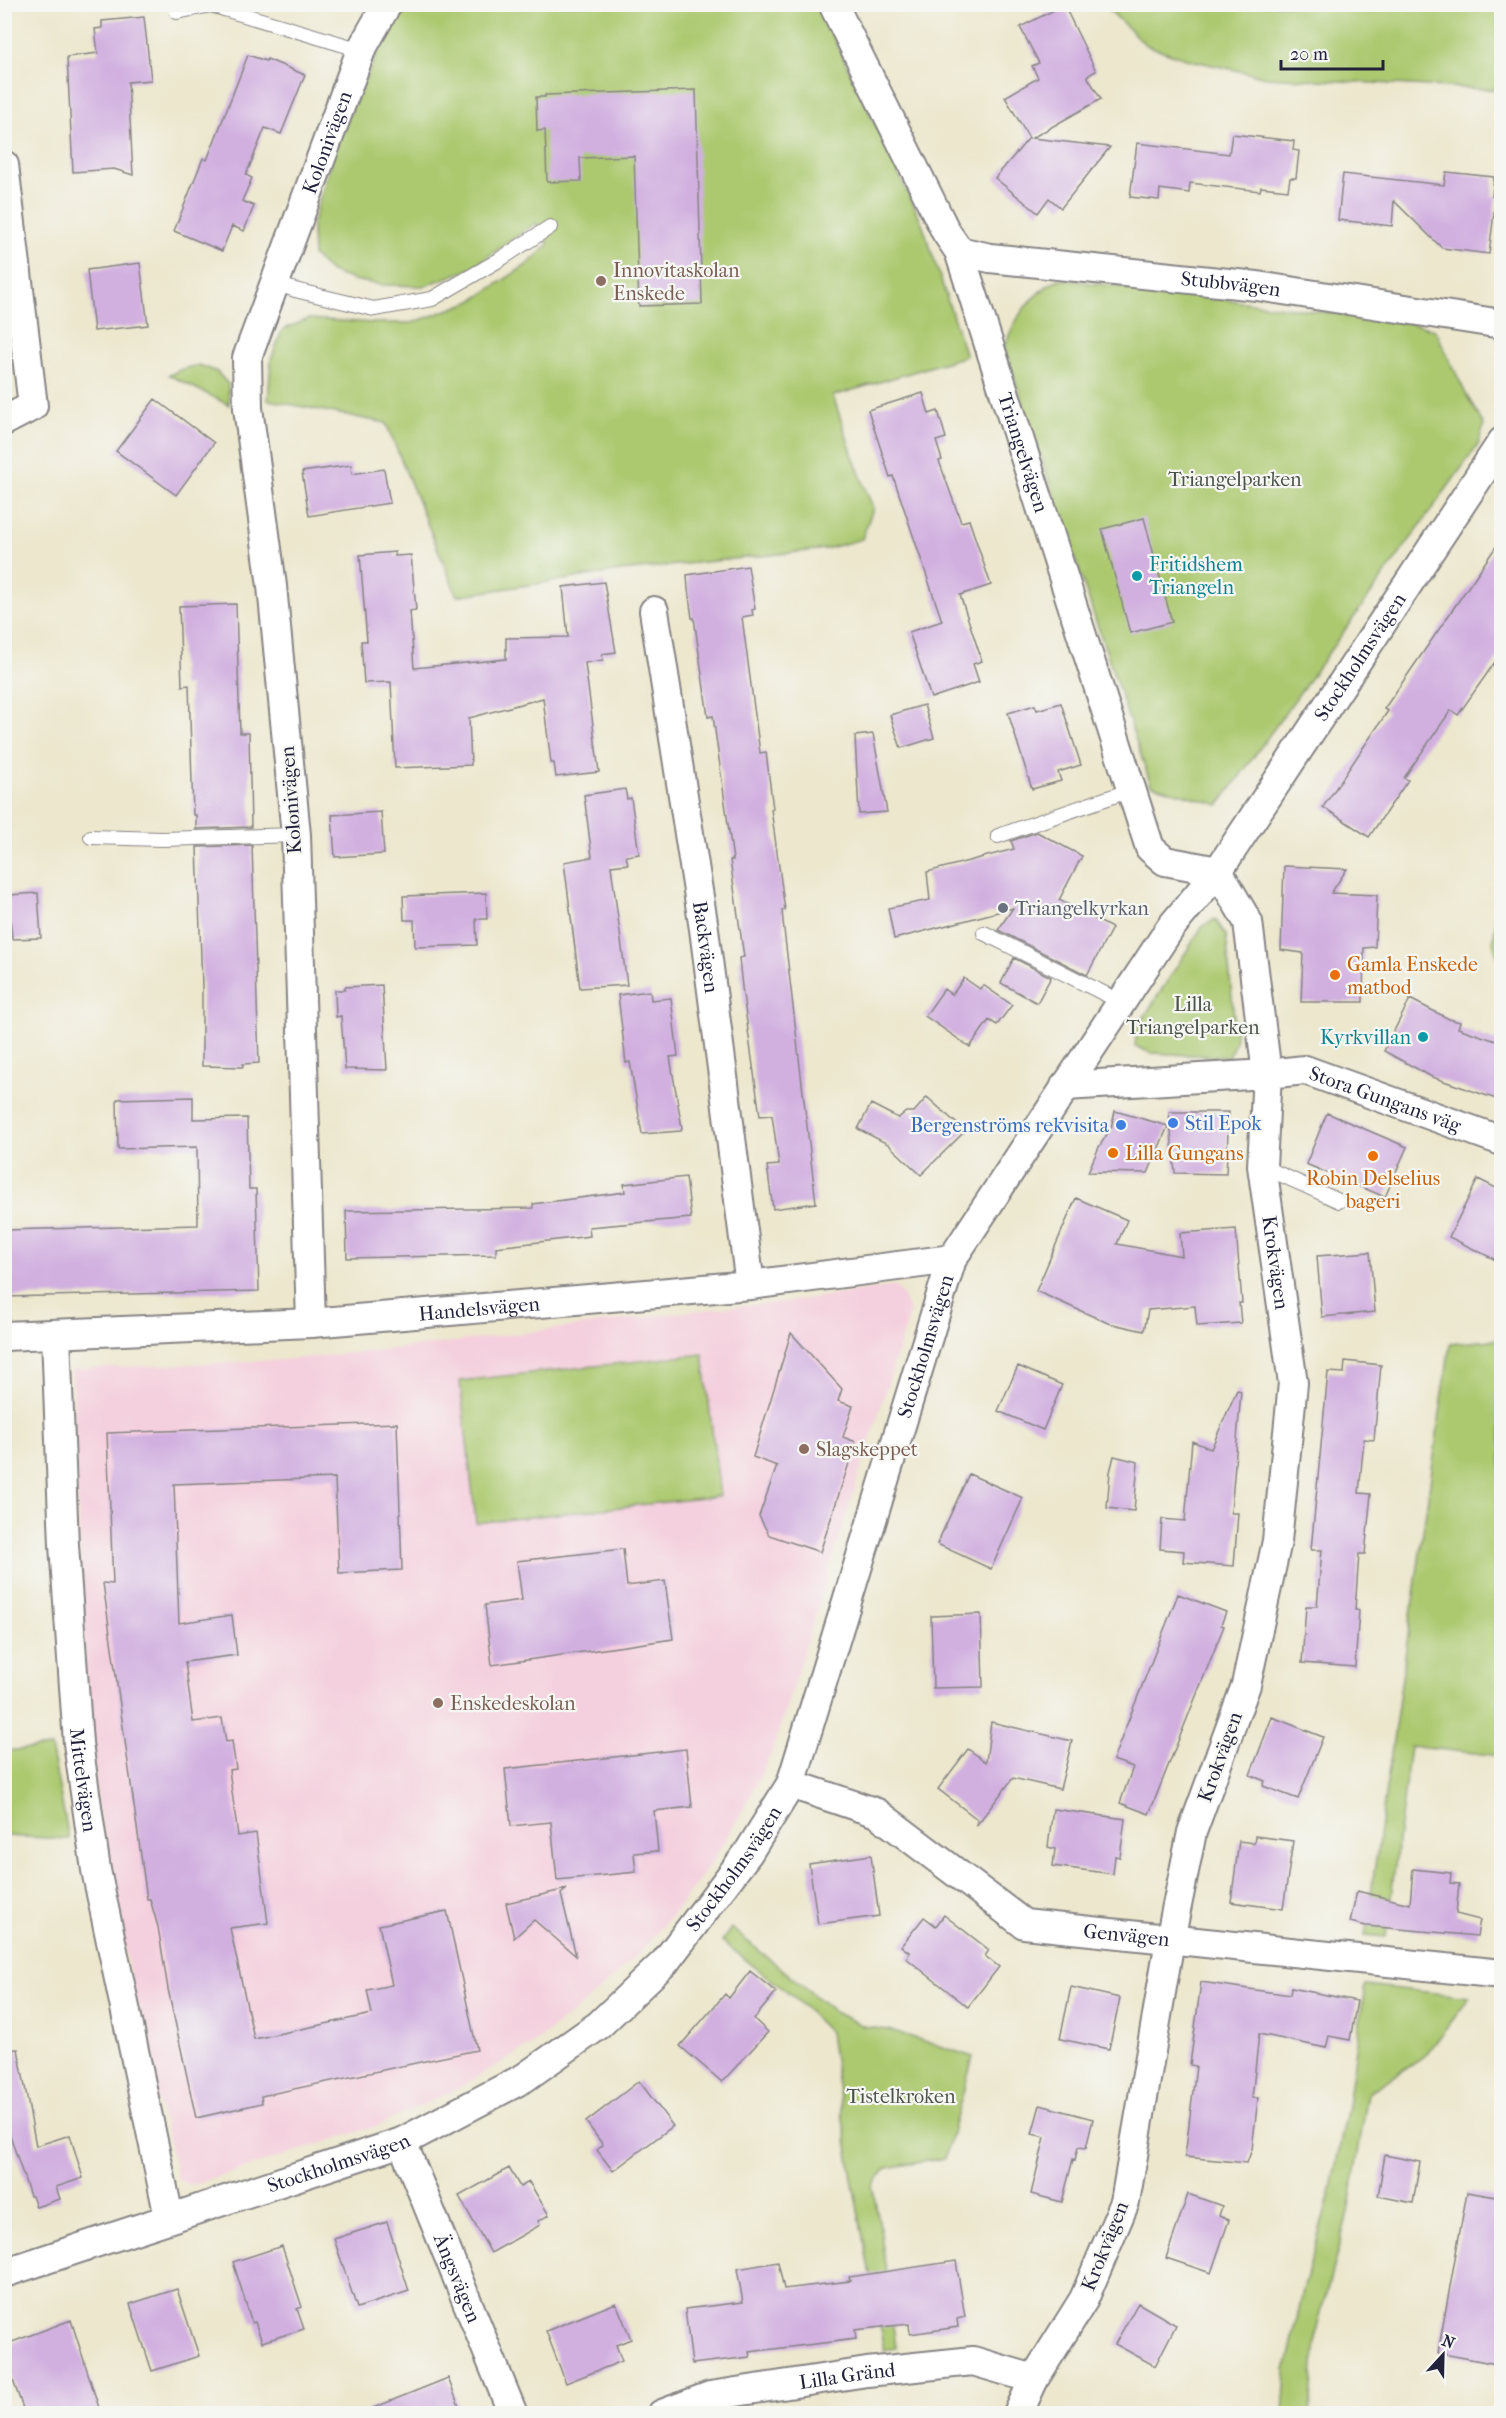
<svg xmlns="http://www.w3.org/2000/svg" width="1506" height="2418" viewBox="0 0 1506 2418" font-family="'IM FELL French Canon',serif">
	<rect width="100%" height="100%" fill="#f6f6f2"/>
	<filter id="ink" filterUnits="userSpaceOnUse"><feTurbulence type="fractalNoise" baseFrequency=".0167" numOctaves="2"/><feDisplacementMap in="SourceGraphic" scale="12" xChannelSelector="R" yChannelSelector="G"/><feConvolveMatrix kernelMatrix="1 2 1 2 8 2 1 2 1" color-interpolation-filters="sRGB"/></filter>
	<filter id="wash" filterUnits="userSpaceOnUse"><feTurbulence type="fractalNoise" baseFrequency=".008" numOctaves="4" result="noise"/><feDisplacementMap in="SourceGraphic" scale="24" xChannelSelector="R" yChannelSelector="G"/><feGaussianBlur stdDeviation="1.35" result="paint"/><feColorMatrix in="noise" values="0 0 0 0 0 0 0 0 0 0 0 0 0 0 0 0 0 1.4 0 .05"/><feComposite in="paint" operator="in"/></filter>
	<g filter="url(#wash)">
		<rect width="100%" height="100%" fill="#ece7cd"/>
		<path fill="#f4cfdd" d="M 895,1286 L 903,1296 L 910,1313 L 772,1752 L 744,1808 L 712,1862 L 678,1908 L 639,1953 L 585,2003 L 533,2044 L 457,2089 L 376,2126 L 192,2185 L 178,2180 L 139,2023 L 96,1796 L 84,1655 L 72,1369 L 283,1360 L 430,1345 L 709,1309 L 786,1302 Z"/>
		<path fill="#acc970" stroke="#677656" stroke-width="1.5" d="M 403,5 L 818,5 L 922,223 L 966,356 L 833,396 L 854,459 L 873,508 L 862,539 L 826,549 L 621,571 L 457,596 L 386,423 L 268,400 L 271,360 L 282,330 L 308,319 L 374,323 L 412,323 L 472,301 L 528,264 L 549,244 L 536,223 L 470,269 L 424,286 L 382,285 L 353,280 L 331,272 L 313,256 L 312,226 L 336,145 L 384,38 Z
			M 1104,5 L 1501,5 L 1501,90 L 1266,77 L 1186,59 L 1146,45 Z
			M 1059,279 L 1411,323 L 1435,330 L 1467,396 L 1484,425 L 1478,445 L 1219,805 L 1151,785 L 1004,347 C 1017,315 1028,296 1059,279 Z
			M 199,365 L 217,372 L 228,384 L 229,405 L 169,375 L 182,369 Z
			M 1501,888 L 1501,968 L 1493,942 Z
			M 1215,919 L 1226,935 L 1236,1039 L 1229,1057 L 1151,1053 L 1135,1046 L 1137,1028 L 1202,927 Z
			M 1501,1339 L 1501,1756 L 1410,1746 L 1386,1937 L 1365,1935 L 1450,1344 Z
			M 703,1354 L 720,1496 L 476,1523 L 460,1381 Z
			M 51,1747 L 69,1839 L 5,1836 L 5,1751 Z
			M 731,1928 L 835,2012 L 863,2026 L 893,2031 L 973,2057 L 945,2158 L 887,2168 L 872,2185 L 880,2226 L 896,2348 L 884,2350 L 852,2178 L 830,2033 L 798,2001 L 722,1941 Z
			M 1365,1985 L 1470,1997 L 1427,2054 L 1368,2093 L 1348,2213 L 1317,2327 L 1310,2413 L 1283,2413 L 1286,2371 L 1303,2290 L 1330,2193 L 1348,2106 Z"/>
		<g id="blocks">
			<path fill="#d1b0e0" d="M 1064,5 L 1096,71 L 1087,76 L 1101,99 L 1032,138 L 1110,147 L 1061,208 L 1049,198 L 1038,213 L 995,178 L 1029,138 L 1005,97 L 1038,78 L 1032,66 L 1039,63 L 1020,27 Z
				M 144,17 L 151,80 L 128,82 L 133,175 L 114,169 L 73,172 L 67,57 L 98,53 L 95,29 L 102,28 L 102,21 Z
				M 248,55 L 266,61 L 267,59 L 305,75 L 281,134 L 265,128 L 246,175 L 252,178 L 242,201 L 254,206 L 244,231 L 232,226 L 222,251 L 174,231 L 203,158 L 207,160 Z
				M 696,90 L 702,304 L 639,306 L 634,156 L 580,158 L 581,181 L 547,182 L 545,130 L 537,131 L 536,97 L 545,97 L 545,95 Z
				M 1232,134 L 1294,141 L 1293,150 L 1299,151 L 1296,178 L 1290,178 L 1288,190 L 1261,187 L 1260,191 L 1190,183 L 1189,193 L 1160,189 L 1159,200 L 1130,197 L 1137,143 L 1229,154 Z
				M 1446,172 L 1494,177 L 1492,196 L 1496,196 L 1489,254 L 1442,248 L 1394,201 L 1392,226 L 1338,220 L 1343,174 L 1444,185 Z
				M 140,263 L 148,325 L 94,331 L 87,270 Z
				M 923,393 L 929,414 L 938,411 L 946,438 L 936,441 L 942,460 L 939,461 L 961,522 L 969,520 L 991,585 L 960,595 L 982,661 L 973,664 L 979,682 L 931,698 L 909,632 L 942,621 L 893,476 L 890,477 L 868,410 Z
				M 155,399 L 214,443 L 176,495 L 116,451 Z
				M 351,465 L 352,474 L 384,469 L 390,503 L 309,516 L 302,472 Z
				M 1144,518 L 1172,622 L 1130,633 L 1102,529 Z
				M 1502,538 L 1502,652 L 1458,715 L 1451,710 L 1404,778 L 1408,780 L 1369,837 L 1323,807 L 1388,711 L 1384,709 Z
				M 395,552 L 395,556 L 411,555 L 416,610 L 410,611 L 414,668 L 506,659 L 506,638 L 568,637 L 563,587 L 604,582 L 616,652 L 602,654 L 603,660 L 585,663 L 599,772 L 556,777 L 554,763 L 551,763 L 543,698 L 469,718 L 471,765 L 395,768 L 391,682 L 364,683 L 361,641 L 367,641 L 360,555 Z
				M 748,566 L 755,609 L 752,610 L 753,615 L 742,617 L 760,753 L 766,752 L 773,809 L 771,809 L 785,910 L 782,910 L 783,921 L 816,1203 L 773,1209 L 767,1166 L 779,1165 L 772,1115 L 760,1116 L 742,987 L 739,958 L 744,957 L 730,860 L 733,860 L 713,716 L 708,717 L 694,618 L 692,618 L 688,589 L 687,575 Z
				M 236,604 L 240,733 L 249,733 L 251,827 L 196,829 L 196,815 L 193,815 L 189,685 L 182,686 L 179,606 Z
				M 1061,703 L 1081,765 L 1058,772 L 1061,781 L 1032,789 L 1008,713 L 1035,705 L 1037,710 Z
				M 924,705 L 934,738 L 901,748 L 890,715 Z
				M 873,734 L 887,812 L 859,814 L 855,736 Z
				M 625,789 L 627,799 L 631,798 L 639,854 L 626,856 L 628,864 L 611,866 L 627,985 L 580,988 L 564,862 L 592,857 L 584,795 Z
				M 381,812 L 384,854 L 335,857 L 332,815 Z
				M 1037,832 L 1082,856 L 1059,900 L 1112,928 L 1087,975 L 998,930 L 1013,908 L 894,939 L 888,908 L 930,900 L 927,872 L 1014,849 L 1011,841 Z
				M 252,845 L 259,1063 L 243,1064 L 243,1067 L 202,1066 L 202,985 L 197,847 Z
				M 1284,866 L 1347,869 L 1331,893 L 1377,895 L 1375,947 L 1364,948 L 1363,1002 L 1301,1002 L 1303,953 L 1281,950 Z
				M 38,893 L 41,938 L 12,939 L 8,895 Z
				M 486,893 L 487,919 L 476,919 L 477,945 L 415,947 L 414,920 L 404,920 L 403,896 Z
				M 1014,958 L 1051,977 L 1037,1003 L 1001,983 Z
				M 964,978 L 980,989 L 983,985 L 1012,1005 L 997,1025 L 989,1020 L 970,1047 L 925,1016 L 944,989 L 952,995 Z
				M 382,985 L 387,1070 L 345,1069 L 341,1016 L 336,1017 L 335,990 L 345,990 L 345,987 Z
				M 650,991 L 651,1000 L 671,998 L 678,1056 L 670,1057 L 682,1128 L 681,1131 L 642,1134 L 630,1062 L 626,1063 L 618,995 Z
				M 1410,999 L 1449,1019 L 1460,1022 L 1458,1028 L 1502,1043 L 1502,1101 L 1432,1077 L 1384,1051 Z
				M 193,1097 L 193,1119 L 247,1118 L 249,1189 L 256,1189 L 259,1291 L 4,1297 L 4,1230 L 198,1225 L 197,1147 L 118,1149 L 117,1099 Z
				M 927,1097 L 965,1131 L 921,1175 L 888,1144 L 858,1129 L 871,1104 L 898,1118 L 906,1112 L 914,1112 Z
				M 1115,1111 L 1168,1126 L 1148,1173 L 1088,1172 L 1099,1147 L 1111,1128 Z
				M 1169,1112 L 1229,1112 L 1226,1174 L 1175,1173 Z
				M 1327,1113 L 1407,1147 L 1385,1197 L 1306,1164 Z
				M 686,1177 L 691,1218 L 589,1227 L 590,1236 L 496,1247 L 496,1255 L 347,1258 L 346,1211 L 533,1208 L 533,1204 L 625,1192 L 624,1184 Z
				M 1478,1179 L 1502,1191 L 1502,1263 L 1449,1237 Z
				M 1076,1198 L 1127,1220 L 1117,1244 L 1182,1256 L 1180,1233 L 1236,1229 L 1242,1303 L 1239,1303 L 1241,1323 L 1197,1326 L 1195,1306 L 1148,1310 L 1144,1331 L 1108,1323 L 1036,1291 Z
				M 1370,1252 L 1375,1312 L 1322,1317 L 1317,1256 Z
				M 791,1333 L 842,1389 L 838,1401 L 853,1406 L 843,1437 L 856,1442 L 820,1552 L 769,1535 L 759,1516 L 777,1466 L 753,1457 Z
				M 1345,1361 L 1381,1365 L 1374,1440 L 1364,1439 L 1359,1493 L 1371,1494 L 1365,1554 L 1359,1554 L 1355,1610 L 1359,1610 L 1355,1667 L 1302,1663 L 1306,1606 L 1317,1606 L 1322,1550 L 1311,1550 L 1328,1372 L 1344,1373 Z
				M 1018,1366 L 1062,1385 L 1043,1430 L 998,1411 Z
				M 1237,1390 L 1241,1391 L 1231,1513 L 1238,1513 L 1234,1566 L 1183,1562 L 1184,1551 L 1160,1549 L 1162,1519 L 1185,1521 L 1192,1441 L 1211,1449 Z
				M 397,1423 L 402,1570 L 339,1573 L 335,1478 L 174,1484 L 179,1623 L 232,1615 L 237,1655 L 185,1662 L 193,1722 L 222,1718 L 226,1742 L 232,1741 L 236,1769 L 229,1770 L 238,1836 L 256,1833 L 268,1923 L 230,1928 L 254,2039 L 372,2014 L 367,1990 L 392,1985 L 379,1925 L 447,1911 L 477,2050 L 261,2096 L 262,2103 L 196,2118 L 168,1989 L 158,1927 L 150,1899 L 147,1899 L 103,1583 L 113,1584 L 107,1433 Z
				M 1114,1456 L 1138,1462 L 1134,1511 L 1107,1508 L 1110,1472 Z
				M 969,1474 L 1023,1498 L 991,1569 L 937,1544 Z
				M 623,1549 L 627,1586 L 665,1581 L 673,1639 L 492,1665 L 485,1605 L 522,1600 L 517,1561 Z
				M 1178,1594 L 1226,1612 L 1221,1625 L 1224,1626 L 1149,1814 L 1120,1803 L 1133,1767 L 1113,1760 Z
				M 981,1614 L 983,1687 L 933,1688 L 931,1616 Z
				M 1272,1717 L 1323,1737 L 1298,1799 L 1263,1786 L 1265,1781 L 1250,1775 Z
				M 991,1722 L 1072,1741 L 1060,1789 L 1013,1778 L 976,1826 L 977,1819 L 938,1789 L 968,1749 L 986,1762 Z
				M 686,1749 L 692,1807 L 654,1811 L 658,1851 L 634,1853 L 636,1872 L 557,1880 L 551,1822 L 511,1826 L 505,1769 Z
				M 1053,1809 L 1125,1819 L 1120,1857 L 1115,1856 L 1113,1874 L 1053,1866 L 1055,1849 L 1048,1847 Z
				M 1255,1836 L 1293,1841 L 1283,1909 L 1231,1902 L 1239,1841 L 1254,1843 Z
				M 871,1855 L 879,1916 L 818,1924 L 809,1864 Z
				M 1413,1869 L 1451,1873 L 1450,1883 L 1459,1884 L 1456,1914 L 1480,1920 L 1477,1936 L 1366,1926 L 1350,1922 L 1357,1891 L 1410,1904 Z
				M 567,1889 L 561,1894 L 576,1956 L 534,1920 L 514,1938 L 506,1903 Z
				M 944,1915 L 989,1950 L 985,1956 L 999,1967 L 968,2007 L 906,1958 L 910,1953 L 901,1946 L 924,1917 L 936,1926 Z
				M 750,1971 L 776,1992 L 754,2019 L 768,2032 L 722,2082 L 680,2046 L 725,1994 L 729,1998 Z
				M 1201,1982 L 1290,1995 L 1291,1988 L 1357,2001 L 1350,2040 L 1329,2036 L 1326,2048 L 1259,2034 L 1252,2098 L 1258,2098 L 1252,2149 L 1247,2163 L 1185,2157 L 1196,2066 L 1190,2065 Z
				M 1071,1987 L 1120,1998 L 1109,2049 L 1060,2039 Z
				M 18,2049 L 36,2146 L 70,2135 L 83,2178 L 56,2187 L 60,2199 L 36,2207 L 32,2196 L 30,2196 L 4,2117 L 4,2050 Z
				M 639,2081 L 673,2126 L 613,2171 L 597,2150 L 603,2145 L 586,2122 Z
				M 1040,2105 L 1093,2119 L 1086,2148 L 1078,2147 L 1075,2160 L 1073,2159 L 1062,2202 L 1031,2194 L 1045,2137 L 1032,2134 Z
				M 1385,2155 L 1420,2162 L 1413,2203 L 1378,2196 Z
				M 509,2168 L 520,2187 L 529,2182 L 549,2215 L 538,2221 L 540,2225 L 491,2253 L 459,2196 Z
				M 1467,2192 L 1502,2198 L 1502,2365 L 1438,2353 Z
				M 1188,2194 L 1222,2206 L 1219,2216 L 1229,2220 L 1211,2273 L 1166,2258 Z
				M 387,2222 L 409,2291 L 357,2308 L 334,2239 Z
				M 282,2246 L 302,2307 L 297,2309 L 304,2329 L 262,2342 L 255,2322 L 252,2323 L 233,2262 Z
				M 956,2261 L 965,2317 L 957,2319 L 958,2327 L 910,2334 L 909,2324 L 855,2330 L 856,2339 L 749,2352 L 750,2357 L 692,2364 L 685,2309 L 743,2302 L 737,2269 L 778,2262 L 784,2289 L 850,2281 L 849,2277 Z
				M 177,2289 L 199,2356 L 152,2371 L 130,2304 Z
				M 616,2303 L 631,2339 L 616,2345 L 622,2361 L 566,2383 L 546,2331 Z
				M 1138,2303 L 1176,2325 L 1155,2366 L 1115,2344 Z
				M 71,2320 L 101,2414 L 25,2414 L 4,2355 L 4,2345 Z
				M 448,2378 L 462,2414 L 363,2414 L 363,2412 Z"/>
		</g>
	</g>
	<g filter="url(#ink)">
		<use href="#blocks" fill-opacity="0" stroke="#878484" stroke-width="1.5"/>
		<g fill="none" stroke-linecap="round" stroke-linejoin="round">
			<g stroke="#878484" stroke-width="16">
				<path id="service" d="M 177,12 L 211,5 L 361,50
					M 275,283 L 295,290 L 374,309 L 432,299 L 499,260 L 550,227
					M 998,836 L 1131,790
					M 91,837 L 162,839 L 296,835
					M 984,933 L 1121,1002
					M 1262,1166 L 1339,1201"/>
			</g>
			<g stroke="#878484" stroke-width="32">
				<g id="minor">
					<path id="s1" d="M 833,4 L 946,232 L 959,251 L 1150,848 L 1165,861 L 1218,871 L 1248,922 L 1267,1074 L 1262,1166 L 1293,1383 L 1277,1541 L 1246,1685 L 1192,1832 L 1170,1940 L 1125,2202 L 1084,2299 L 1034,2379 L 1018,2414"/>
					<path d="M 4,165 L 33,406 L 4,421"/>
					<path id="s2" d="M 959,251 L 990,258 L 1257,286 L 1502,324"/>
					<path id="s3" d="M 654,611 L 704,929 L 750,1285"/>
					<path id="s4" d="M 1065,1086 L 1267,1074 L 1305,1070 L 1502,1141"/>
					<path id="s5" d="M 311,1323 L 296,835 L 272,586 L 248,408 L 247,358 L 361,50 L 387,4"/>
					<path id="s6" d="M 56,1335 L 64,1545 L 78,1743 L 96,1870 L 169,2217"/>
					<path id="s7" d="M 4,1336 L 311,1323 L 750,1285 L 952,1259"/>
					<path id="s8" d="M 791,1784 L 877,1813 L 1024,1924 L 1502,1974"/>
					<path id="s9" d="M 402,2142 L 513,2414"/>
					<path id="s10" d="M 4,2273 L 402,2142 L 524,2078 L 599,2025 L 665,1962 L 748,1853 L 791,1784 L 952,1259 L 1171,927 L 1218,871 L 1502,442"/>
					<path id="s11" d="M 662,2414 L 710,2396 L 867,2372 L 973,2361 L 1034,2379"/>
				</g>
			</g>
			<use href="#service" stroke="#fff" stroke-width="14"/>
			<use href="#minor" stroke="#fff" stroke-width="28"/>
		</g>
	</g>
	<g fill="#8d6e63" stroke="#f6f6f2" stroke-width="2">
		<circle cx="601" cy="281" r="6"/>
		<circle cx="804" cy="1449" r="6"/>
		<circle cx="438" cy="1703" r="6"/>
	</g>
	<g fill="#0f9aa8" stroke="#f6f6f2" stroke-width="2">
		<circle cx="1137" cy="576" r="6"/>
		<circle cx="1423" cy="1037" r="6"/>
	</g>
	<circle fill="#6b7280" stroke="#f6f6f2" stroke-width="2" cx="1003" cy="908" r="6"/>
	<g fill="#e8710a" stroke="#f6f6f2" stroke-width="2">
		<circle cx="1335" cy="975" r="6"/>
		<circle cx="1113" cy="1153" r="6"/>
		<circle cx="1373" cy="1156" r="6"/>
	</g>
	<g fill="#3f7fe0" stroke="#f6f6f2" stroke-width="2">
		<circle cx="1173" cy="1123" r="6"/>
		<circle cx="1121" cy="1125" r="6"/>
	</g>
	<g text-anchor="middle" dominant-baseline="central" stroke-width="4.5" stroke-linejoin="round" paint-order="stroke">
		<g font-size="20" fill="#22223b" stroke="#f6f6f2">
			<text stroke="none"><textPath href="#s5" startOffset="1198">Kolonivägen</textPath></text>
			<text stroke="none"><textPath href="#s2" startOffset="274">Stubbvägen</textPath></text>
			<text stroke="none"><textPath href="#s1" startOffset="489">Triangelvägen</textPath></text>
			<text stroke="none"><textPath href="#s10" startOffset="2235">Stockholmsvägen</textPath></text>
			<text transform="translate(291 800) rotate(-94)">Kolonivägen</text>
			<text stroke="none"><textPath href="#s3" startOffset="340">Backvägen</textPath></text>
			<text stroke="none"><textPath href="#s4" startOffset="326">Stora Gungans väg</textPath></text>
			<text stroke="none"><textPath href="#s1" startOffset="1380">Krokvägen</textPath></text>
			<text stroke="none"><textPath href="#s7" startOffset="476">Handelsvägen</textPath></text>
			<text stroke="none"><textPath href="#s10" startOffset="1416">Stockholmsvägen</textPath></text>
			<text transform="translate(1220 1757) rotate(-70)">Krokvägen</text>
			<text stroke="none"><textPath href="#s6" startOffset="446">Mittelvägen</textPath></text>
			<text stroke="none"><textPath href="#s10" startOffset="856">Stockholmsvägen</textPath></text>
			<text stroke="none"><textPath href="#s8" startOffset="378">Genvägen</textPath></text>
			<text stroke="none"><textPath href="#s10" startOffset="352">Stockholmsvägen</textPath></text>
			<text transform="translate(1105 2246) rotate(-68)">Krokvägen</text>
			<text stroke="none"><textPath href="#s9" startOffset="147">Ängsvägen</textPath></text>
			<text stroke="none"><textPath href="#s11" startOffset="190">Lilla Gränd</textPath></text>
		</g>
		<g font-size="20" fill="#785e54" stroke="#f6f6f2" text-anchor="start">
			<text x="613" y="270">Innovitaskolan<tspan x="613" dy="23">Enskede</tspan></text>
			<text x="816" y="1449">Slagskeppet</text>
			<text x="450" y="1703">Enskedeskolan</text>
		</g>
		<g font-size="20" fill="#4b544b" stroke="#f6f6f2">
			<text x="1235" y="479">Triangelparken</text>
			<text x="1193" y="1004">Lilla<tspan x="1193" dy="23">Triangelparken</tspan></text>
			<text x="901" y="2096">Tistelkroken</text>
		</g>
		<g font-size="20" fill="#0d838f" stroke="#f6f6f2" text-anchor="start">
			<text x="1149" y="564">Fritidshem<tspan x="1149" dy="23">Triangeln</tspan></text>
			<text x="1411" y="1037" text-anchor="end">Kyrkvillan</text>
		</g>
		<g font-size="20" fill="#5b616d" stroke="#f6f6f2" text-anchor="start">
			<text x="1015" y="908">Triangelkyrkan</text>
		</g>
		<g font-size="20" fill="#c56008" stroke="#f6f6f2" text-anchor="start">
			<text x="1347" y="964">Gamla Enskede<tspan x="1347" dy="23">matbod</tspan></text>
			<text x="1125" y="1153">Lilla Gungans</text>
			<text x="1373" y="1178" text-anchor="middle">Robin Delselius<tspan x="1373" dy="23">bageri</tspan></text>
		</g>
		<g font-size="20" fill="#366cbe" stroke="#f6f6f2" text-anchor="start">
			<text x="1185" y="1123">Stil Epok</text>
			<text x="1109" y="1125" text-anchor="end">Bergenströms rekvisita</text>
		</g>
	</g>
	<rect width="1506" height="2418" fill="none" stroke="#f6f6f2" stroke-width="24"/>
	<g transform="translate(1443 2355) rotate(22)" stroke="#f6f6f2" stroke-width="4.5" paint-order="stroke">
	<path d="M0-4.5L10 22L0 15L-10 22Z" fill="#22223b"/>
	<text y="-9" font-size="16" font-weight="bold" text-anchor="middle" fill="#22223b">N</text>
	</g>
	<path d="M1281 60v9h102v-9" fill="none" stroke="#22223b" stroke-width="3"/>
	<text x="1290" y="60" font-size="18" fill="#22223b" stroke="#f6f6f2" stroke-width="4.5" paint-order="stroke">20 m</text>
</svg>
